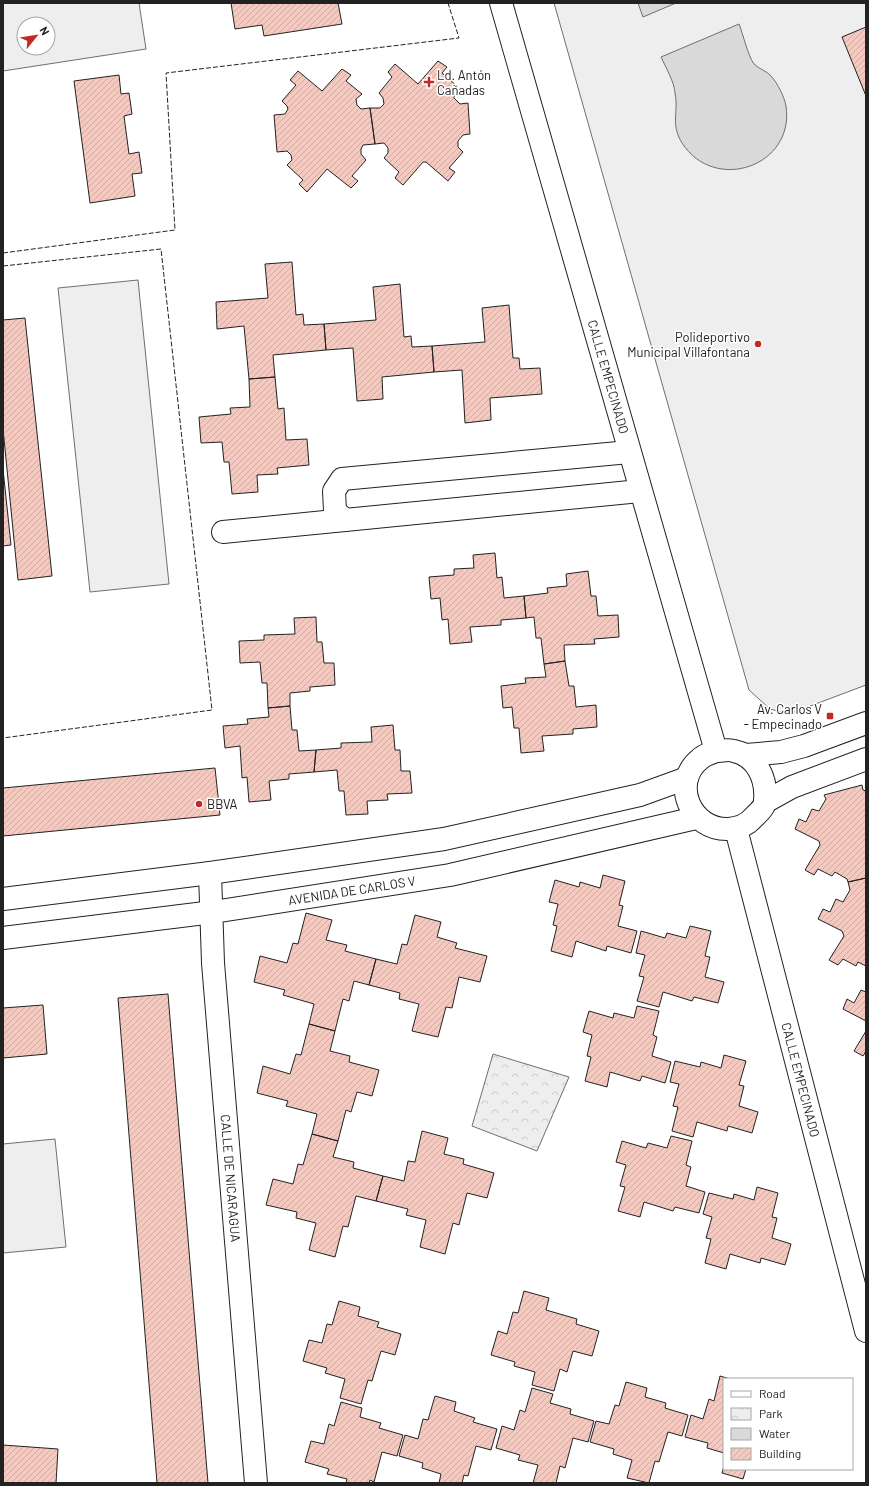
<svg xmlns="http://www.w3.org/2000/svg" width="869" height="1486" viewBox="0 0 869 1486" font-family="Barlow,sans-serif">
	<defs>
		<pattern id="park-crowns" width="20" height="18" patternUnits="userSpaceOnUse"><rect width="20" height="18" fill="#eee"/><path d="M2 6a3 3 0 1 1 6 0M12 15a3 3 0 1 1 6 0" fill="none" stroke="#ccc"/></pattern>
		<pattern id="building-hatch" width="6" height="6" patternUnits="userSpaceOnUse"><rect width="6" height="6" fill="#f3c9c0"/><path d="M-1 1l2-2M0 6l6-6M5 7l2-2" fill="none" stroke="#d0aca5"/></pattern>
	</defs>
	<rect width="100%" height="100%" fill="#fff"/>
	<path fill="url(#park-crowns)" stroke="#6f6f6f" d="M 493,1054 L 569,1077 L 537,1151 L 472,1126 Z"/>
	<path fill="#eee" stroke="#6f6f6f" fill-rule="evenodd" d="M 3,3 L 139,3 L 146,49 L 3,71 ZM 24,24 L 48,24 L 48,48 L 24,48 Z
		M 554,3 L 866,3 L 866,685 L 789,714 L 770,709 L 749,690 Z
		M 138,280 L 169,584 L 90,592 L 58,288 Z
		M 55,1139 L 66,1247 L 3,1253 L 3,1144 Z"/>
	<path fill="#d9d9d9" stroke="#6f6f6f" d="M 638,3 L 676,3 L 643,17 Z
		M 739,24 C 743,34 748,56 754,64 C 759,69 767,71 771,76 C 778,84 784,96 786,106 C 795,166 715,194 682,143 C 670,123 679,113 675,93 C 674,81 666,68 661,57 Z"/>
	<path fill="url(#building-hatch)" stroke="#222" d="M 231,3 L 338,3 L 342,24 L 264,36 L 262,25 L 235,29 Z
		M 866,27 L 866,96 L 842,37 Z
		M 438,61 L 447,67 L 442,73 L 458,87 L 454,91 L 454,98 L 460,104 L 468,103 L 470,134 L 463,135 L 458,141 L 458,147 L 463,152 L 449,168 L 455,172 L 448,181 L 426,162 L 423,162 L 403,185 L 395,178 L 399,172 L 384,158 L 388,153 L 388,148 L 384,143 L 375,144 L 370,108 L 380,108 L 384,104 L 383,98 L 379,93 L 392,77 L 388,72 L 395,64 L 418,84 Z
		M 342,69 L 351,75 L 346,81 L 362,94 L 356,99 L 357,105 L 361,109 L 370,108 L 375,144 L 363,145 L 361,149 L 361,154 L 366,160 L 352,176 L 358,181 L 351,188 L 327,169 L 307,192 L 299,184 L 303,180 L 287,165 L 292,160 L 291,155 L 287,151 L 277,152 L 274,115 L 285,114 L 288,109 L 287,106 L 282,101 L 296,85 L 290,80 L 298,71 L 322,91 Z
		M 119,75 L 121,94 L 129,93 L 132,114 L 124,116 L 129,154 L 139,152 L 142,173 L 132,174 L 135,196 L 90,203 L 74,81 Z
		M 292,262 L 296,315 L 303,314 L 304,325 L 324,324 L 326,350 L 273,355 L 275,377 L 249,379 L 244,326 L 217,329 L 216,302 L 268,298 L 265,264 Z
		M 400,284 L 404,337 L 411,336 L 412,347 L 432,346 L 434,372 L 382,377 L 383,399 L 357,401 L 353,348 L 326,350 L 324,324 L 376,320 L 373,287 Z
		M 509,305 L 513,358 L 519,358 L 520,369 L 540,368 L 542,394 L 490,398 L 491,420 L 465,423 L 462,370 L 434,372 L 432,346 L 485,342 L 482,308 Z
		M 25,318 L 52,576 L 18,580 L 3,429 L 3,320 Z
		M 275,377 L 278,409 L 284,408 L 286,440 L 307,439 L 309,465 L 277,468 L 278,474 L 257,475 L 258,492 L 232,494 L 229,462 L 224,462 L 222,442 L 201,443 L 199,417 L 231,414 L 230,408 L 250,407 L 249,379 Z
		M 3,469 L 11,545 L 3,546 Z
		M 495,553 L 497,578 L 502,577 L 504,598 L 524,596 L 526,618 L 501,620 L 501,625 L 470,627 L 472,642 L 450,644 L 448,619 L 442,620 L 440,598 L 431,599 L 429,577 L 454,575 L 454,569 L 474,568 L 473,555 Z
		M 588,571 L 591,596 L 596,596 L 598,616 L 618,615 L 619,637 L 594,639 L 595,644 L 564,645 L 565,661 L 544,664 L 541,638 L 536,638 L 534,617 L 526,618 L 524,596 L 548,593 L 547,588 L 567,586 L 566,574 Z
		M 316,617 L 317,642 L 322,642 L 324,663 L 334,663 L 335,685 L 310,687 L 310,691 L 290,693 L 290,706 L 268,708 L 267,683 L 262,683 L 260,662 L 240,663 L 239,641 L 264,640 L 264,635 L 295,634 L 294,618 Z
		M 565,661 L 569,686 L 574,686 L 576,707 L 596,705 L 597,727 L 573,729 L 573,734 L 542,736 L 544,751 L 521,753 L 519,728 L 514,728 L 512,707 L 503,708 L 501,686 L 526,683 L 525,678 L 546,677 L 544,664 Z
		M 290,706 L 292,730 L 297,730 L 299,751 L 316,750 L 314,772 L 289,774 L 289,779 L 269,781 L 271,800 L 249,802 L 247,777 L 242,778 L 240,746 L 225,748 L 223,726 L 248,724 L 247,719 L 269,717 L 268,708 Z
		M 393,725 L 395,750 L 400,750 L 401,771 L 410,771 L 412,793 L 387,794 L 388,800 L 367,801 L 368,814 L 346,815 L 344,791 L 339,791 L 337,770 L 314,772 L 316,750 L 341,748 L 341,743 L 372,742 L 371,727 Z
		M 215,768 L 220,815 L 3,836 L 3,788 Z
		M 862,785 L 863,790 L 866,791 L 866,878 L 848,882 L 847,879 L 835,872 L 832,876 L 818,869 L 814,875 L 805,870 L 820,845 L 819,841 L 795,829 L 799,819 L 806,822 L 812,809 L 819,811 L 826,799 L 824,795 Z
		M 603,875 L 625,881 L 619,905 L 623,906 L 618,926 L 637,931 L 631,953 L 607,946 L 606,951 L 576,941 L 572,957 L 551,951 L 557,926 L 553,925 L 558,904 L 549,902 L 555,880 L 579,887 L 580,882 L 600,888 Z
		M 866,878 L 866,966 L 858,962 L 856,966 L 843,959 L 838,965 L 829,960 L 844,936 L 842,931 L 818,919 L 823,909 L 830,912 L 836,899 L 843,902 L 850,890 L 848,882 Z
		M 306,913 L 332,920 L 326,940 L 347,945 L 345,951 L 376,959 L 369,985 L 354,981 L 349,1001 L 343,999 L 335,1031 L 309,1024 L 314,1004 L 283,995 L 285,990 L 254,982 L 260,956 L 287,963 L 293,943 L 298,944 Z
		M 415,915 L 441,922 L 437,937 L 457,943 L 455,948 L 487,956 L 480,982 L 459,977 L 452,1008 L 446,1007 L 438,1037 L 412,1031 L 419,1004 L 399,999 L 400,993 L 369,985 L 376,959 L 397,964 L 402,944 L 407,945 Z
		M 690,926 L 711,931 L 705,956 L 710,957 L 705,977 L 724,982 L 718,1003 L 694,997 L 692,1001 L 663,992 L 659,1007 L 637,1001 L 644,977 L 639,976 L 645,955 L 636,953 L 641,931 L 665,938 L 667,933 L 686,938 Z
		M 861,990 L 866,992 L 866,1021 L 843,1009 L 847,999 L 854,1003 Z
		M 168,994 L 208,1483 L 157,1483 L 118,998 Z
		M 43,1005 L 47,1054 L 3,1058 L 3,1008 Z
		M 637,1006 L 659,1011 L 653,1035 L 657,1037 L 652,1056 L 671,1062 L 665,1083 L 642,1076 L 640,1081 L 610,1072 L 607,1087 L 585,1081 L 591,1057 L 587,1056 L 592,1035 L 583,1032 L 589,1011 L 613,1018 L 614,1013 L 634,1018 Z
		M 309,1024 L 335,1031 L 330,1051 L 350,1056 L 349,1062 L 379,1070 L 372,1096 L 357,1092 L 351,1112 L 346,1110 L 338,1141 L 312,1134 L 317,1114 L 286,1106 L 288,1101 L 257,1093 L 263,1066 L 290,1074 L 296,1054 L 301,1055 Z
		M 866,1031 L 866,1051 L 863,1056 L 854,1051 Z
		M 724,1055 L 746,1061 L 739,1085 L 744,1086 L 739,1106 L 758,1112 L 752,1133 L 728,1126 L 727,1131 L 697,1122 L 693,1137 L 672,1131 L 678,1107 L 673,1106 L 679,1084 L 670,1082 L 675,1061 L 700,1067 L 701,1062 L 721,1068 Z
		M 422,1131 L 448,1138 L 444,1154 L 464,1159 L 463,1164 L 494,1173 L 487,1198 L 467,1193 L 459,1225 L 453,1223 L 445,1254 L 420,1247 L 426,1220 L 406,1215 L 408,1209 L 376,1201 L 383,1176 L 404,1181 L 408,1161 L 415,1162 Z
		M 312,1134 L 338,1141 L 333,1157 L 354,1162 L 353,1168 L 383,1176 L 376,1201 L 356,1196 L 348,1227 L 343,1226 L 335,1257 L 309,1250 L 316,1223 L 296,1218 L 297,1212 L 266,1205 L 273,1179 L 293,1184 L 298,1164 L 303,1165 Z
		M 671,1136 L 692,1141 L 686,1165 L 691,1167 L 686,1186 L 705,1192 L 699,1213 L 675,1207 L 673,1211 L 644,1202 L 640,1217 L 618,1211 L 625,1187 L 620,1186 L 626,1165 L 616,1162 L 622,1141 L 646,1148 L 648,1143 L 667,1148 Z
		M 757,1187 L 778,1193 L 772,1217 L 777,1218 L 772,1238 L 791,1244 L 785,1265 L 761,1258 L 760,1263 L 730,1254 L 726,1269 L 705,1263 L 711,1239 L 706,1238 L 712,1217 L 703,1214 L 709,1193 L 733,1199 L 734,1194 L 754,1200 Z
		M 524,1291 L 549,1298 L 546,1310 L 577,1319 L 576,1324 L 599,1331 L 592,1356 L 573,1351 L 567,1372 L 560,1369 L 554,1391 L 532,1385 L 535,1372 L 514,1366 L 515,1362 L 491,1355 L 498,1331 L 507,1334 L 513,1312 L 518,1313 Z
		M 339,1301 L 360,1307 L 358,1316 L 379,1322 L 377,1327 L 401,1334 L 395,1355 L 381,1351 L 372,1381 L 368,1380 L 361,1404 L 340,1398 L 345,1379 L 325,1373 L 327,1368 L 303,1361 L 309,1340 L 322,1343 L 327,1324 L 332,1325 Z
		M 720,1376 L 730,1379 L 724,1379 L 724,1453 L 707,1448 L 708,1443 L 685,1437 L 691,1415 L 703,1419 L 709,1399 L 714,1401 Z
		M 626,1382 L 647,1388 L 645,1397 L 666,1403 L 665,1408 L 688,1415 L 682,1436 L 668,1432 L 659,1462 L 655,1461 L 649,1483 L 627,1478 L 632,1460 L 613,1454 L 614,1449 L 590,1442 L 596,1421 L 609,1424 L 615,1405 L 619,1406 Z
		M 532,1388 L 553,1394 L 550,1403 L 571,1409 L 570,1414 L 594,1421 L 588,1442 L 573,1438 L 565,1468 L 560,1466 L 556,1483 L 533,1483 L 538,1465 L 518,1460 L 520,1455 L 496,1448 L 502,1426 L 514,1430 L 520,1410 L 525,1412 Z
		M 435,1396 L 456,1402 L 454,1411 L 475,1418 L 473,1422 L 497,1429 L 491,1450 L 476,1446 L 468,1476 L 464,1475 L 462,1483 L 439,1483 L 441,1474 L 422,1468 L 423,1463 L 399,1456 L 405,1435 L 418,1439 L 423,1419 L 428,1420 Z
		M 341,1402 L 362,1408 L 360,1417 L 381,1423 L 379,1428 L 403,1435 L 397,1456 L 382,1452 L 374,1482 L 370,1480 L 369,1483 L 346,1483 L 347,1479 L 327,1474 L 329,1469 L 305,1462 L 311,1441 L 324,1444 L 329,1424 L 334,1426 Z
		M 3,1445 L 58,1449 L 56,1483 L 3,1483 Z
		M 724,1465 L 724,1469 L 746,1469 L 743,1479 L 722,1473 Z"/>
	<g fill="none" stroke-linecap="round" stroke-linejoin="round">
		<g stroke="#222" stroke-width="24">
			<g id="minor">
				<path id="s1" d="M 501,3 L 716,751"/>
				<path d="M 629,452 L 342,479 L 334,491 L 335,511 L 345,520 L 640,491"/>
				<path d="M 223,532 L 345,520"/>
				<path d="M 716,751 C 722,751 729,749 734,751 C 757,756 767,779 765,801 C 765,807 758,813 753,818 C 747,825 739,828 729,829 C 691,831 670,783 700,759 C 704,755 711,753 716,751 Z"/>
				<path d="M 746,755 L 781,752 L 804,746 L 866,723"/>
				<path d="M 765,802 L 792,787 L 866,759"/>
				<path id="s2" d="M 736,829 L 866,1331"/>
				<path id="s3" d="M 210,873 L 213,963 L 256,1483"/>
				<path d="M 3,899 L 210,873 L 444,839 L 640,795 L 687,778"/>
				<path id="s4" d="M 3,938 L 213,912 L 450,875 L 696,818"/>
			</g>
		</g>
		<use href="#minor" stroke="#fff" stroke-width="22"/>
		<path stroke="#222" stroke-width="1" stroke-dasharray="5 2" stroke-linecap="butt" d="M 3,253 L 175,230 L 166,73 L 459,38 L 448,3
			M 3,266 L 161,249 L 212,710 L 3,738"/>
	</g>
	<g fill="#c62828" stroke="#fff" stroke-width="1.5">
		<path d="M427 76h4v4h4v4h-4v4h-4v-4h-4v-4h4z"/>
		<circle cx="758" cy="344" r="4"/>
		<rect x="826" y="712" width="8" height="8" rx="2"/>
		<circle cx="199" cy="804" r="4"/>
	</g>
	<g text-anchor="middle" dominant-baseline="central" stroke-width="3" stroke-linejoin="round" paint-order="stroke">
		<g font-size="13" fill="#222" stroke="#fff" text-anchor="start">
			<text x="437" y="75">Ld. Antón<tspan x="437" dy="15">Cañadas</tspan></text>
			<text x="750" y="337" text-anchor="end">Polideportivo<tspan x="750" dy="15">Municipal Villafontana</tspan></text>
			<text x="822" y="709" text-anchor="end">Av. Carlos V<tspan x="822" dy="15">- Empecinado</tspan></text>
			<text x="207" y="804">BBVA</text>
		</g>
		<g font-size="13" fill="#222" stroke="#fff">
			<text stroke="none"><textPath href="#s1" startOffset="389">CALLE EMPECINADO</textPath></text>
			<text stroke="none"><textPath href="#s4" startOffset="352">AVENIDA DE CARLOS V</textPath></text>
			<text stroke="none"><textPath href="#s2" startOffset="259">CALLE EMPECINADO</textPath></text>
			<text stroke="none"><textPath href="#s3" startOffset="306">CALLE DE NICARAGUA</textPath></text>
		</g>
	</g>
	<rect width="869" height="1486" fill="none" stroke="#222222" stroke-width="8"/>
	<rect x="723" y="1378" width="130" height="92" fill="#ffffff" stroke="#a7a7a7"/>
	<rect x="731" y="1391" width="20" height="6" fill="#ffffff" stroke="#a7a7a7"/>
	<text x="759" y="1398" font-size="12" fill="#222222">Road</text>
	<rect x="731" y="1408" width="20" height="12" fill="url(#park-crowns)" stroke="#a7a7a7"/>
	<text x="759" y="1418" font-size="12" fill="#222222">Park</text>
	<rect x="731" y="1428" width="20" height="12" fill="#d9d9d9" stroke="#a7a7a7"/>
	<text x="759" y="1438" font-size="12" fill="#222222">Water</text>
	<rect x="731" y="1448" width="20" height="12" fill="url(#building-hatch)" stroke="#a7a7a7"/>
	<text x="759" y="1458" font-size="12" fill="#222222">Building</text>
	<g transform="translate(36 36) rotate(60)"><circle r="19" fill="#ffffff" stroke="#a7a7a7"/>
	<path d="M0-3L7 15L0 10L-7 15Z" fill="#c62828"/>
	<text y="-6" font-size="11" font-weight="bold" text-anchor="middle" fill="#222222">N</text>
	</g>
</svg>
